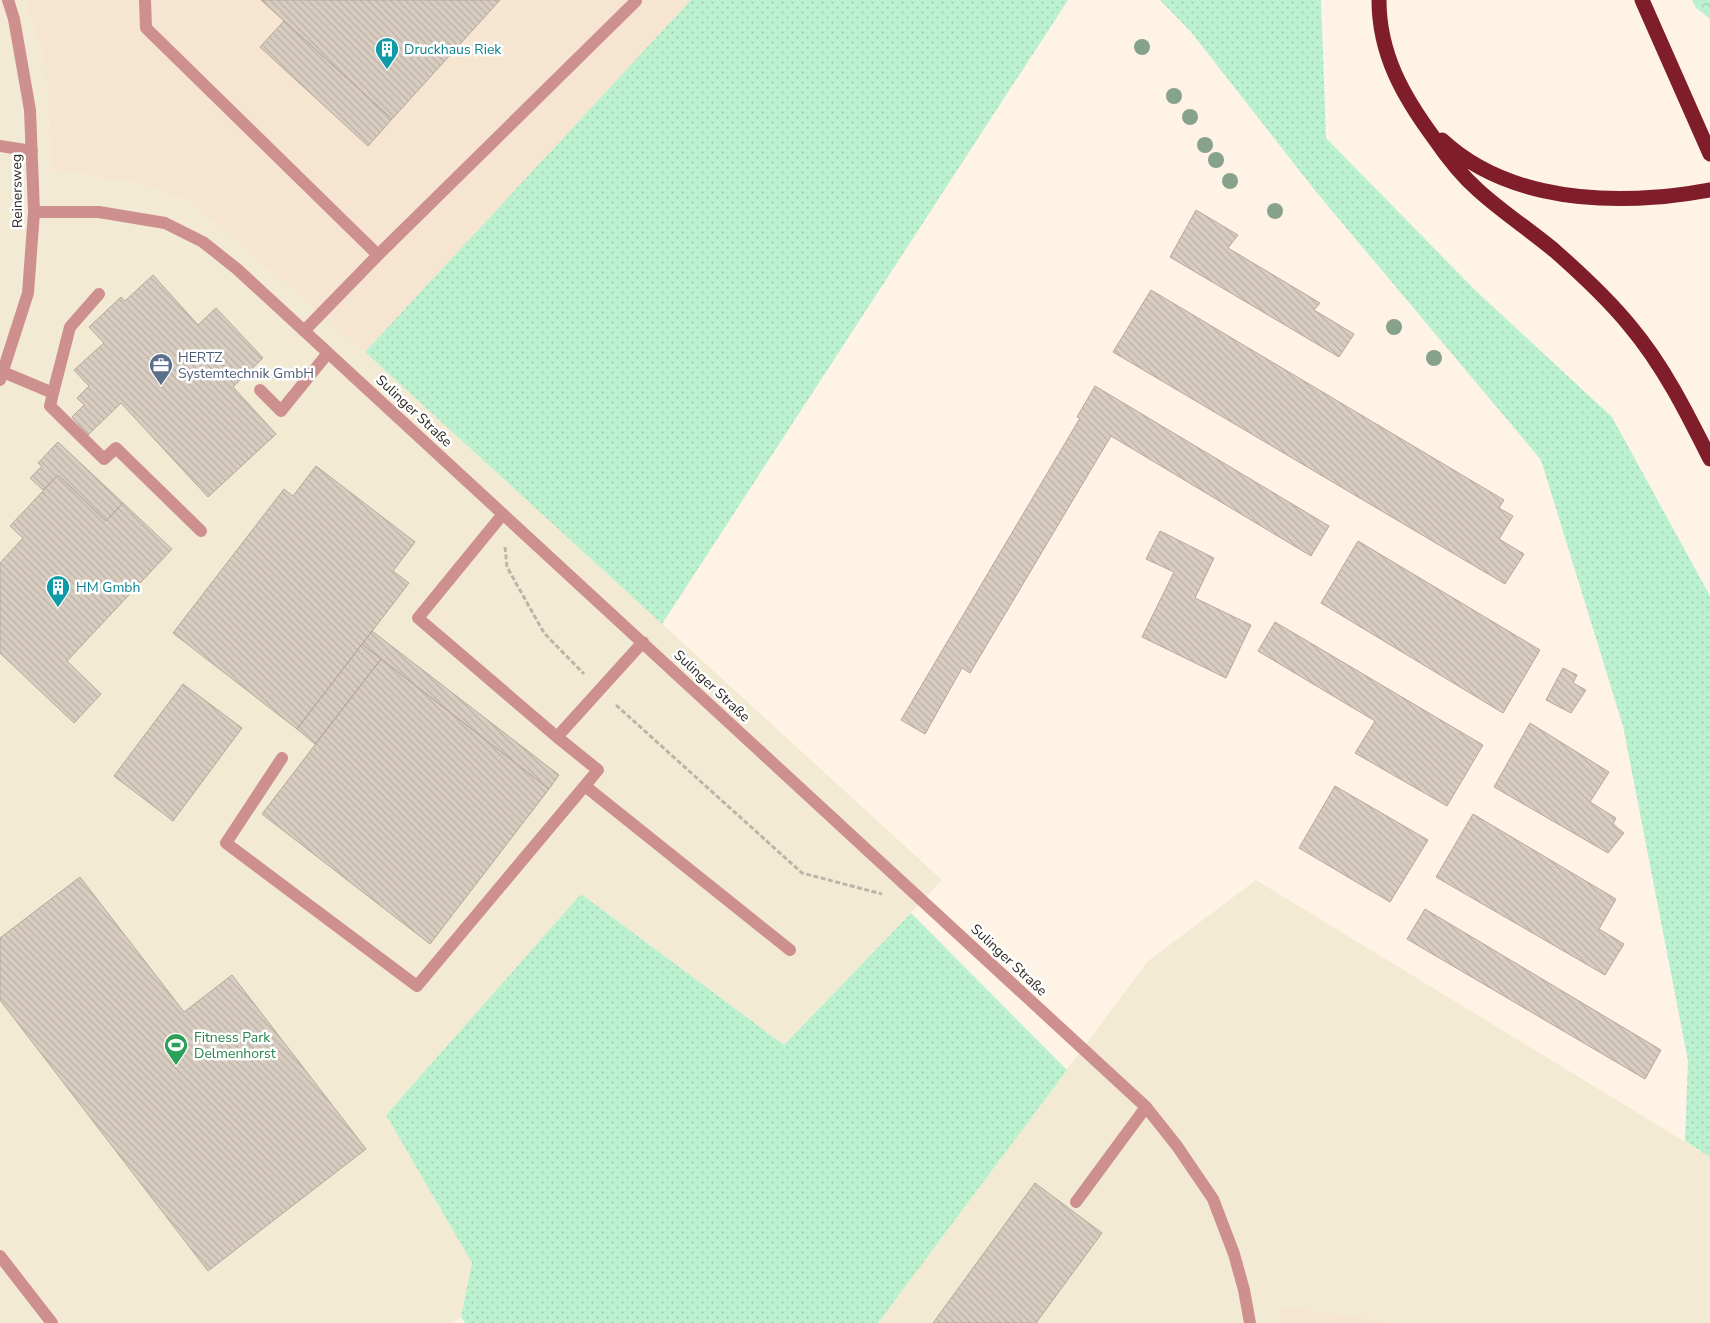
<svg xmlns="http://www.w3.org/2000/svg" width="1710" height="1323" viewBox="0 0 1710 1323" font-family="'Nunito Sans',sans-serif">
	<defs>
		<pattern id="grass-dots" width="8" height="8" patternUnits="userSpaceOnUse" patternTransform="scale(1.25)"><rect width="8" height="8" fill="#bbf1cf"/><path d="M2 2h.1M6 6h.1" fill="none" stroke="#a1cfb1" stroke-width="1.8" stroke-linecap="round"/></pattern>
		<pattern id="forest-crowns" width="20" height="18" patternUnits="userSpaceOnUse" patternTransform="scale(1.25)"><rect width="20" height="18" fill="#bbf1cf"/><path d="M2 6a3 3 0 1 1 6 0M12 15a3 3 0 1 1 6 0" fill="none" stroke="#a1cfb1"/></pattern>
		<pattern id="building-back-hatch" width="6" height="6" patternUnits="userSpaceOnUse" patternTransform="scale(1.25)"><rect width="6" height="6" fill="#d8cdc0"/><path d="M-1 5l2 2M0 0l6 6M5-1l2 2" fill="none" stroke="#bab0a5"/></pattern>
	</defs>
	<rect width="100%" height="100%" fill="#fef3e5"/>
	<path fill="#f3ead4" d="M 0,0 L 25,0 L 45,61 L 51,169 L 145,185 L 189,201 L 365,352 L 942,880 L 784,1045 L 581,894 L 386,1115 L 472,1263 L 461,1317 L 453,1323 L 0,1323 Z
		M 1256,880 L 1710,1157 L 1710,1323 L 878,1323 L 1148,961 Z"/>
	<path fill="#f5e5d1" d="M 25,0 L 691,0 L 365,352 L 189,201 L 145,185 L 51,169 L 45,61 Z
		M 1281,1307 L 1338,1315 L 1399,1323 L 1281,1323 Z"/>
	<path fill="url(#grass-dots)" d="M 691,0 L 1068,0 L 662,624 L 365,352 Z
		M 1160,0 L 1321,0 L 1326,138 L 1476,291 L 1612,417 L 1710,596 L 1710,1157 L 1685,1141 L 1688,1061 L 1623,726 L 1541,460 L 1317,193 L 1191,32 Z
		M 581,894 L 784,1045 L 911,913 L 1067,1070 L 878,1323 L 465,1323 L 461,1317 L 472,1263 L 386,1115 Z"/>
	<path fill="url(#forest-crowns)" d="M 1692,0 L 1710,0 L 1710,19 L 1696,8 Z"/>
	<path fill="url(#building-back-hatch)" stroke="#b4a99c" d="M 261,0 L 500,0 L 392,119 Z
		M 284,21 L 392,119 L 368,146 L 260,47 Z
		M 1196,210 L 1238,235 L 1228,248 L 1320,303 L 1314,310 L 1354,334 L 1339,357 L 1170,257 Z
		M 153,275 L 198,325 L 216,308 L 263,358 L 233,387 L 276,434 L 208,497 L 121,403 L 88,435 L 72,417 L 84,405 L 77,398 L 89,386 L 74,370 L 104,343 L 89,327 L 121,297 L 125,301 Z
		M 1151,290 L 1504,500 L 1499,508 L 1513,516 L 1499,539 L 1524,554 L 1505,584 L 1113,352 Z
		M 1095,386 L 1329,526 L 1311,556 L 1111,436 L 970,673 L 962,668 L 925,734 L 901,720 L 1080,418 L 1077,417 Z
		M 58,442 L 123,503 L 106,521 L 58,475 L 43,490 L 30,478 L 42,466 L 38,463 Z
		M 316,466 L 415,542 L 393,571 L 409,583 L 297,729 L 173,633 L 284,489 L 293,496 Z
		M 58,475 L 106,521 L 123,503 L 172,549 L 67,661 L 101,694 L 74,723 L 0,653 L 0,563 L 23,538 L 10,526 Z
		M 1160,531 L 1214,558 L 1195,598 L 1251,625 L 1226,678 L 1142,637 L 1174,572 L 1146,559 Z
		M 1358,541 L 1540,650 L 1503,713 L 1321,603 Z
		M 1275,622 L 1483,745 L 1447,806 L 1355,753 L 1375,721 L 1258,651 Z
		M 372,631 L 559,775 L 549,789 L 362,644 Z
		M 362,644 L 381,659 L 315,744 L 297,729 Z
		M 381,659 L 549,789 L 430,944 L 262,814 Z
		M 1563,668 L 1577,675 L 1573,683 L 1586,690 L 1571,713 L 1546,700 Z
		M 183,684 L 242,728 L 173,821 L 114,776 Z
		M 1530,723 L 1609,772 L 1590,802 L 1616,818 L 1613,824 L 1624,833 L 1608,853 L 1494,787 Z
		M 1335,786 L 1428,840 L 1390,902 L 1299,848 Z
		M 1473,814 L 1616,899 L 1599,929 L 1624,944 L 1605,975 L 1436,877 Z
		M 80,877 L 184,1012 L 232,975 L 366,1149 L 208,1271 L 0,1000 L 0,938 Z
		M 1425,909 L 1661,1050 L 1645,1079 L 1407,939 Z
		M 1035,1183 L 1102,1233 L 1036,1323 L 933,1323 Z"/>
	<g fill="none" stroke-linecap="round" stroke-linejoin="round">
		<path stroke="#bcb4a8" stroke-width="3" stroke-dasharray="5 2.5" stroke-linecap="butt" d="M 505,547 L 507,567 L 544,633 L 584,674
			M 616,705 L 802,873 L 882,894"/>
		<path stroke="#cd908f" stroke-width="12" d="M 145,0 L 146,28 L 378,255
			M 0,146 L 32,151
			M 34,212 L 99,212 L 165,223 L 203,242 L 237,269 L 1146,1107 L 1177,1146 L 1213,1199 L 1234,1254 L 1244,1290 L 1250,1323
			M 304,331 L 378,255 L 636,1 L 635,0
			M 3,372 L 53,393 L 70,327 L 99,294
			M 0,380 L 28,293 L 34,212 L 30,110 L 14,19 L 8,0
			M 260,390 L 281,411 L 328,353
			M 53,393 L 50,406 L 104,459 L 116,448 L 201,531
			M 557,737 L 643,642
			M 282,758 L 226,843 L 417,986 L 598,770 L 557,737 L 418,618 L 503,514
			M 585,786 L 790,950
			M 1076,1202 L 1146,1107
			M 0,1256 L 52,1323"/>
		<path stroke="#7f1d29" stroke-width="15" d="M 1379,0 C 1379,54 1403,96 1434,138 C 1447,157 1461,175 1478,190 C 1502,212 1530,230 1555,251 C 1581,274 1608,299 1630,326 C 1663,365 1687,413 1710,459
			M 1642,0 L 1710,154
			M 1442,140 C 1499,193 1583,203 1657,197 C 1675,196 1692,193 1710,190"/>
	</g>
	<g fill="#86a28a">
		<circle cx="1142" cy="47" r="8"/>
		<circle cx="1174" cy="96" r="8"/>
		<circle cx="1190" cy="117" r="8"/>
		<circle cx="1205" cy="145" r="8"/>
		<circle cx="1216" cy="160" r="8"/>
		<circle cx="1230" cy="181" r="8"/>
		<circle cx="1275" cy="211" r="8"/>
		<circle cx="1394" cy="327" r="8"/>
		<circle cx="1434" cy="358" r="8"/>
	</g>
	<defs>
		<g id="building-pin" transform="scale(1.25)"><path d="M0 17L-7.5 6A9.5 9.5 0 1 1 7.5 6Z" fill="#0f9aa8" stroke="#fff"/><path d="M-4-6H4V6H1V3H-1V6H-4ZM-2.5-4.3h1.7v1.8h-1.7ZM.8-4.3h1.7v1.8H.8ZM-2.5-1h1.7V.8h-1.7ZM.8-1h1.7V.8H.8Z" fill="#fff"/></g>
		<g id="office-pin" transform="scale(1.25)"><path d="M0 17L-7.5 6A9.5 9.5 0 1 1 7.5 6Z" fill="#5c6f8a" stroke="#fff"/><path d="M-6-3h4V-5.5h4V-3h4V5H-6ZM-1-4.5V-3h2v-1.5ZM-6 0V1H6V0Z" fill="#fff"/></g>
		<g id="stadium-pin" transform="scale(1.25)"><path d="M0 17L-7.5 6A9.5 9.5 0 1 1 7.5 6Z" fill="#2e9e5b" stroke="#fff"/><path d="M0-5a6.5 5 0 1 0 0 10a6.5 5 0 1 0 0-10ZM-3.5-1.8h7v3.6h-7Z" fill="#fff"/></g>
	</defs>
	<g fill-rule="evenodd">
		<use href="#building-pin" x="387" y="49"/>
		<use href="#office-pin" x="161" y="365"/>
		<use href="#building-pin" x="58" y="587"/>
		<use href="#stadium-pin" x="176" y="1045"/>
	</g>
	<g text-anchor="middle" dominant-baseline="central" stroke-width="5" stroke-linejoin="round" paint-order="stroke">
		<g font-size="14" fill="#0d838f" stroke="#fff" text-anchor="start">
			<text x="404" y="49">Druckhaus Riek</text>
			<text x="76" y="587">HM Gmbh</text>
		</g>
		<g font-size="14" fill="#2c2823" stroke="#fff">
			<text transform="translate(17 191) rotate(-91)">Reinersweg</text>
			<text transform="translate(414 411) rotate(43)">Sulinger Straße</text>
			<text transform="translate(712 686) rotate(43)">Sulinger Straße</text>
			<text transform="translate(1009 960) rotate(43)">Sulinger Straße</text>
		</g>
		<g font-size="14" fill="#4e5e75" stroke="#fff" text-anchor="start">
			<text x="178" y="357">HERTZ<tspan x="178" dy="16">Systemtechnik GmbH</tspan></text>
		</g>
		<g font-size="14" fill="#27864d" stroke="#fff" text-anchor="start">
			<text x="194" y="1037">Fitness Park<tspan x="194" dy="16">Delmenhorst</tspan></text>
		</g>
	</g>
</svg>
